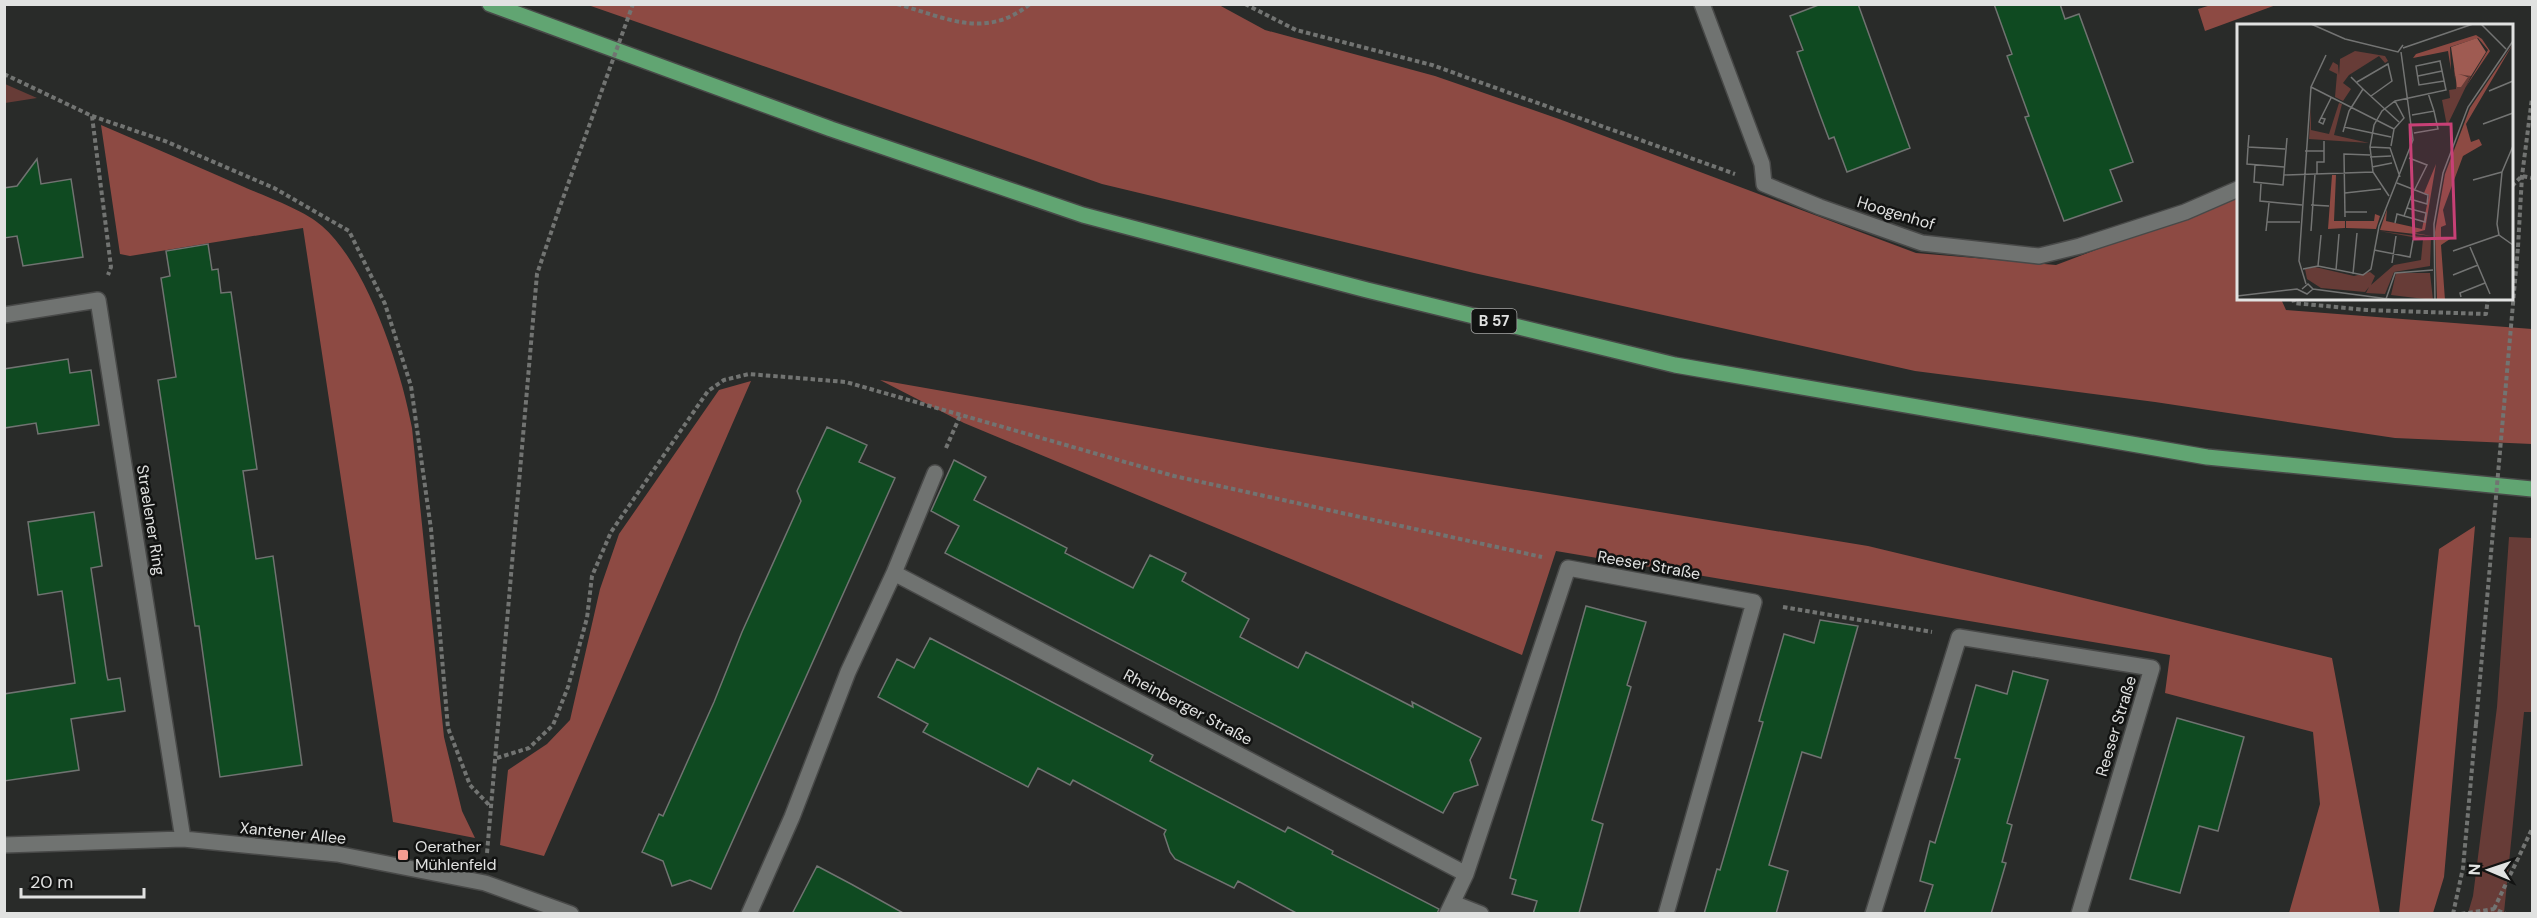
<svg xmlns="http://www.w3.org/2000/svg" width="2537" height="918" viewBox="0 0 2537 918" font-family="'DM Sans',sans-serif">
	<rect width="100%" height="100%" fill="#292b29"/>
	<path fill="#673c37" d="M 5,84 L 37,98 L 5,103 Z
		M 2509,537 L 2532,538 L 2532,712 L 2524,712 L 2504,913 L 2468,913 L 2473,896 L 2497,707 Z"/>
	<path fill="#8d4a43" d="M 588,5 L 1219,5 L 1265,30 L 1435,76 L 1559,119 L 1916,253 L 2056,265 L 2238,196 L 2238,298 L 2281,299 L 2286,310 L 2532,329 L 2532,444 L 2395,438 L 2155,402 L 1915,371 L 1474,273 L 1102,184 Z
		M 2211,5 L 2211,4 L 2276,5 L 2205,31 L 2198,9 Z
		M 101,125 C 149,146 197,166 244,187 C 265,196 306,211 322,226 C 368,266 401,369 412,428 L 444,737 L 462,811 L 475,838 L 393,822 L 303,228 L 130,256 L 120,254 Z
		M 880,380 L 1274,449 L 1868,546 L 2332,658 L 2380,913 L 2289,913 L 2320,804 L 2313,732 L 2165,693 L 2170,655 L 1556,551 L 1522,655 L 964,423 Z
		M 751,381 L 544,856 L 500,845 L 508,770 L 547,744 L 570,720 L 600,589 L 619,534 L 719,390 Z
		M 2475,526 L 2444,877 L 2433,913 L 2399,913 L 2439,549 Z"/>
	<path fill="#0f4a21" stroke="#707371" stroke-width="1.5" d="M 1821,4 L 1858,4 L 1910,148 L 1847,172 L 1834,137 L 1829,139 L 1820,115 L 1797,52 L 1803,50 L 1790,16 Z
		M 1994,4 L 2060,4 L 2065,19 L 2079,14 L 2133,162 L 2110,170 L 2122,201 L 2064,221 L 2025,117 L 2029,116 L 2007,56 L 2012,54 Z
		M 37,159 L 41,184 L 71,179 L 83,257 L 23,266 L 17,236 L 4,238 L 4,188 L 17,186 Z
		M 208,244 L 212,270 L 218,269 L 221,293 L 231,292 L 257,469 L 243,471 L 256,559 L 273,556 L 302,765 L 220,777 L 199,626 L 195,626 L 158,380 L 176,377 L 161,278 L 170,276 L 166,251 Z
		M 68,359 L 70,373 L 91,370 L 99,425 L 38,434 L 36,423 L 4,428 L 4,369 Z
		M 827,427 L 867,445 L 859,462 L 895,478 L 711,889 L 690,880 L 672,886 L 663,861 L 642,852 L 659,814 L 663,816 L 714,702 L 742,632 L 801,501 L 797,491 Z
		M 954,460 L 986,477 L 974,500 L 1067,548 L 1065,553 L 1133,588 L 1150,555 L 1186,573 L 1182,581 L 1249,619 L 1240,637 L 1298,668 L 1306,652 L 1413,707 L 1412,702 L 1481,738 L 1470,760 L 1478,785 L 1454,793 L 1443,813 L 945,553 L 959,526 L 931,511 Z
		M 94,512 L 102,566 L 91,568 L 107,676 L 108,680 L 120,678 L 125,711 L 71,719 L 79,770 L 4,781 L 4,694 L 75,683 L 62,591 L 38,595 L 28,522 Z
		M 1586,606 L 1646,622 L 1627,685 L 1631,687 L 1592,820 L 1603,824 L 1579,913 L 1533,914 L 1537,901 L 1512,894 L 1516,880 L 1510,878 Z
		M 1820,620 L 1858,626 L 1821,758 L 1802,752 L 1769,865 L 1788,871 L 1776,914 L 1704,914 L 1717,869 L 1720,870 L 1763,722 L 1759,721 L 1784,634 L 1814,643 Z
		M 930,638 L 1153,755 L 1150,761 L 1285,832 L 1288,827 L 1333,851 L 1332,854 L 1439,909 L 1437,914 L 1298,914 L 1238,881 L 1234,888 L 1175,859 L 1170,852 L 1164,834 L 1166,830 L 1073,780 L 1070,785 L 1038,768 L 1028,787 L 923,732 L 928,724 L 878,697 L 897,659 L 914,668 Z
		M 2013,671 L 2048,680 L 2007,823 L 2012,825 L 2002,862 L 2006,863 L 1991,914 L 1924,914 L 1933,885 L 1920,881 L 1930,841 L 1935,843 L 1960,759 L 1955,758 L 1976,685 L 2007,694 Z
		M 2177,718 L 2244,737 L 2218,831 L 2199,826 L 2180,893 L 2130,879 Z
		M 817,866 L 851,884 L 905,914 L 792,914 Z"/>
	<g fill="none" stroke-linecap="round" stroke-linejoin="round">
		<g stroke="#484948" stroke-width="18">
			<path id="minor" d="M 1702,4 L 1762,164 L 1764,184 L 1820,207 L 1922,243 L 2039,256 L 2080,246 L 2185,212 L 2238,189
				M 4,315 L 98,300 L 183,839
				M 894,573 L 935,473
				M 4,845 L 183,839 L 337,854 L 485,883 L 571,914
				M 1453,903 L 1481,914
				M 749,914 L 792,817 L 848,672 L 894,573 L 1466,874
				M 1447,914 L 1466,874 L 1568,568 L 1754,602 L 1666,914
				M 1873,914 L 1959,637 L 2152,668 L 2079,914"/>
		</g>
		<g stroke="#484948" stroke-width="18">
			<path id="major" d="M 490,4 L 831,129 L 1083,215 L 1367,290 L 1675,365 L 2207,457 L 2532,489"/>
		</g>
		<path stroke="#727472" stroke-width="4" stroke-dasharray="4.5 3" stroke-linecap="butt" d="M 897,4 C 947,18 985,40 1030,4
			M 1245,4 L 1296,30 L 1432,65 L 1735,174
			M 4,74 L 92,116 L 165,141 L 274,188 L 349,231 L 385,304 L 411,386 L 431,529 L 448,728 L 470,785 L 491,807
			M 92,116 L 111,267 L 108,275
			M 2512,186 L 2522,176 L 2532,178
			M 2518,247 L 2522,176 L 2532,98
			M 2293,298 L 2294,303 L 2367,310 L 2486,314 L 2488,298
			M 946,448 L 960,416
			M 1783,607 L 1932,632
			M 497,758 L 529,748 L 553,725 L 568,687 L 587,618 L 592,576 L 611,532 L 708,391 L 724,380 L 749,374 L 846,382 L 1174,476 L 1542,557
			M 487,853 L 537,274 L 558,212
			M 2494,909 L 2532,829
			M 2453,914 L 2463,868 L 2476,724
			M 2461,914 L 2494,909 L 2506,914"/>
		<use href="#minor" stroke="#707371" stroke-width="15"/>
		<use href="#major" stroke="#61a572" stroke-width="15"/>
		<path stroke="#727472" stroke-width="4" stroke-dasharray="4.5 3" stroke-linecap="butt" d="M 558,212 L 633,4
			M 2476,724 L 2518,247"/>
	</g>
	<rect fill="#f59c91" stroke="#121312" stroke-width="2" x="397" y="849" width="12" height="12" rx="3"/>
	<g text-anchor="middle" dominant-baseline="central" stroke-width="5" stroke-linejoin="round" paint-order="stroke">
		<rect fill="#121312" stroke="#a3a4a3" stroke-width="1.5" x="1471.5" y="309" width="45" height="24" rx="4.5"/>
		<g font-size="15" font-weight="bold" fill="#e1e2e1">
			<text x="1494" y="321">B 57</text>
		</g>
		<g font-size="16" fill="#e1e2e1" stroke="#121312">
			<text transform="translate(1896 213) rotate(17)">Hoogenhof</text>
			<text transform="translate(151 520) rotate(81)">Straelener Ring</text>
			<text transform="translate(1649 565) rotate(10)">Reeser Straße</text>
			<text transform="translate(1188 707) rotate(28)">Rheinberger Straße</text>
			<text transform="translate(2116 726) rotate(-73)">Reeser Straße</text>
			<text transform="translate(293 833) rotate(6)">Xantener Allee</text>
		</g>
		<g font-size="16" fill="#e1e2e1" stroke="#121312" text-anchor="start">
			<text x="415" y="846">Oerather<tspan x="415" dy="18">Mühlenfeld</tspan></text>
		</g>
	</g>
	<g transform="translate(2237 24)">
		<rect width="276" height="276" fill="#292b29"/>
		<path d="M 118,27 L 148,32 L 151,37 L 148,39 L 142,32 L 112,51 L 106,59 L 114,65 L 106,77 L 98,73 L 100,50 L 92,46 L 96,38 L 101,41 L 102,51 L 103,35 ZM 217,45 L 234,52 L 210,102 L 205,76 L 213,74 L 212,66 L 219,65 L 219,56 L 220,63 L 231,52 L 218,52 L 218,55 ZM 102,79 L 105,80 L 97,111 L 132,119 L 72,115 L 74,82 L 74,106 L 92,110 ZM 142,207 L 194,214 L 193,242 L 157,248 L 148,270 L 129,269 L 132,263 L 128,268 L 84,264 L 70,255 L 68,245 L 78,243 L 117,252 L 133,248 L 138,252 L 134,261 L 157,241 L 184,236 L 186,215 ZM 159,249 L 193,249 L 196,276 L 154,271 Z" fill="#673c37"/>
		<path d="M 239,11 L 245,15 L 253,27 L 228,64 L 251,26 L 241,14 L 213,23 L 214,46 L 211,27 L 176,34 L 179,30 ZM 276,20 L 229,100 L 234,118 L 242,115 L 245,121 L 226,132 L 206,186 L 209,201 L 204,203 L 204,214 L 213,215 L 204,221 L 208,276 L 200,276 L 198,208 L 208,150 L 233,84 ZM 199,140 L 188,206 L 177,209 L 195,212 L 143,206 L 150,185 L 149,197 L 185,205 L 192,171 L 187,169 ZM 95,151 L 99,151 L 97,197 L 108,197 L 108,204 L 91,205 ZM 138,190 L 143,192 L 139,205 L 109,204 L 109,197 L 137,197 Z" fill="#8d4a43"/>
		<path d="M 240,14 L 249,28 L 234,52 L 221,50 L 231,53 L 224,63 L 220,63 L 214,23 Z" fill="#9f5b52"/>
		<path fill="none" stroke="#737473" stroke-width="1.5" d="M 74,0 L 108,15 L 161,28 L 166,21M 244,0 L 269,25M 166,24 L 236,0M 181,52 L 205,47M 120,58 L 151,40 L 155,57 L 134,72M 74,63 L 157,105M 126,65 L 162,98M 252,67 L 276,57M 191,69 L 197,87M 175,91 L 197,87 L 201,105 L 177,109M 84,94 L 88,95 L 86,100 L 82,98 L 94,74M 246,100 L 276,89M 107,103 L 154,113M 106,108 L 112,87 L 126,65 L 114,53M 12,111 L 11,123 L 48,125M 154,122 L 157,105 L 167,94 L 158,77M 276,122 L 265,148 L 260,200 L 262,211 L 276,221M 11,123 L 10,140 L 47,143M 133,123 L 153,124 L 163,153M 68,127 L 87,127M 133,133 L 154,132M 172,134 L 190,141 L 177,167M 18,141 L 17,158 L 46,161 L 50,114M 135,143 L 155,139M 80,150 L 80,138 L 87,138 L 87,117M 47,151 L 136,148M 236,156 L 265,148M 160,159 L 191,171 L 190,180 L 173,175M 24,160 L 23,177 L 65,181M 108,169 L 144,165M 152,172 L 136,148 L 133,123 L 137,101 L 145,87 L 158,77 L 209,66 L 203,37 L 179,42 L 182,61 L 207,57M 74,181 L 92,182M 108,188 L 130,188M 167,192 L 176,167M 108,193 L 107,130 L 133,131M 30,198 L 63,198M 158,199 L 160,190 L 188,198 L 189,189 L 170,184M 29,207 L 32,179M 74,207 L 78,150M 233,223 L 253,270M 137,226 L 173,233 L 176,216M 216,227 L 262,211M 155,239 L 159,212M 81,242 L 84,211M 66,245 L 81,242 L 126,251 L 134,245 L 142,202 L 176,116 L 164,28M 99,246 L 102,210M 116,250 L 120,209M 216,251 L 241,241M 69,260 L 62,237 L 74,63 L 89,31M 65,265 L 71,260 L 76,265 L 159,276M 0,272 L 60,265 L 70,270 L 76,265M 224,273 L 223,269 L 248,259M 149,275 L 158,249 L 196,246M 198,276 L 197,200 L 206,149 L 231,83 L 276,17"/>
		<path fill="#c84076" fill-opacity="0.15" stroke="#c84076" stroke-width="3" d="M 214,100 L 218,214 L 177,215 L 173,101 Z"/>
		<rect width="276" height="276" fill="none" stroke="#e1e2e1" stroke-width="3"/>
	</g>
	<rect width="2537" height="918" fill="none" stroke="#e1e2e1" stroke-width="12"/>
	<g transform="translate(2489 870) rotate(272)" stroke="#121312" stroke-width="4.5" paint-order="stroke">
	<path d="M0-4.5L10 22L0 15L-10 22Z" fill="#e1e2e1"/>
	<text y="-9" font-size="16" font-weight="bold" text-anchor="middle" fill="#e1e2e1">N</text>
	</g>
	<path d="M21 888v9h123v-9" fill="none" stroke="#e1e2e1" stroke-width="3"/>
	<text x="30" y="888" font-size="18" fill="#e1e2e1" stroke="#121312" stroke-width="4.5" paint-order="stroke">20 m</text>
</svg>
